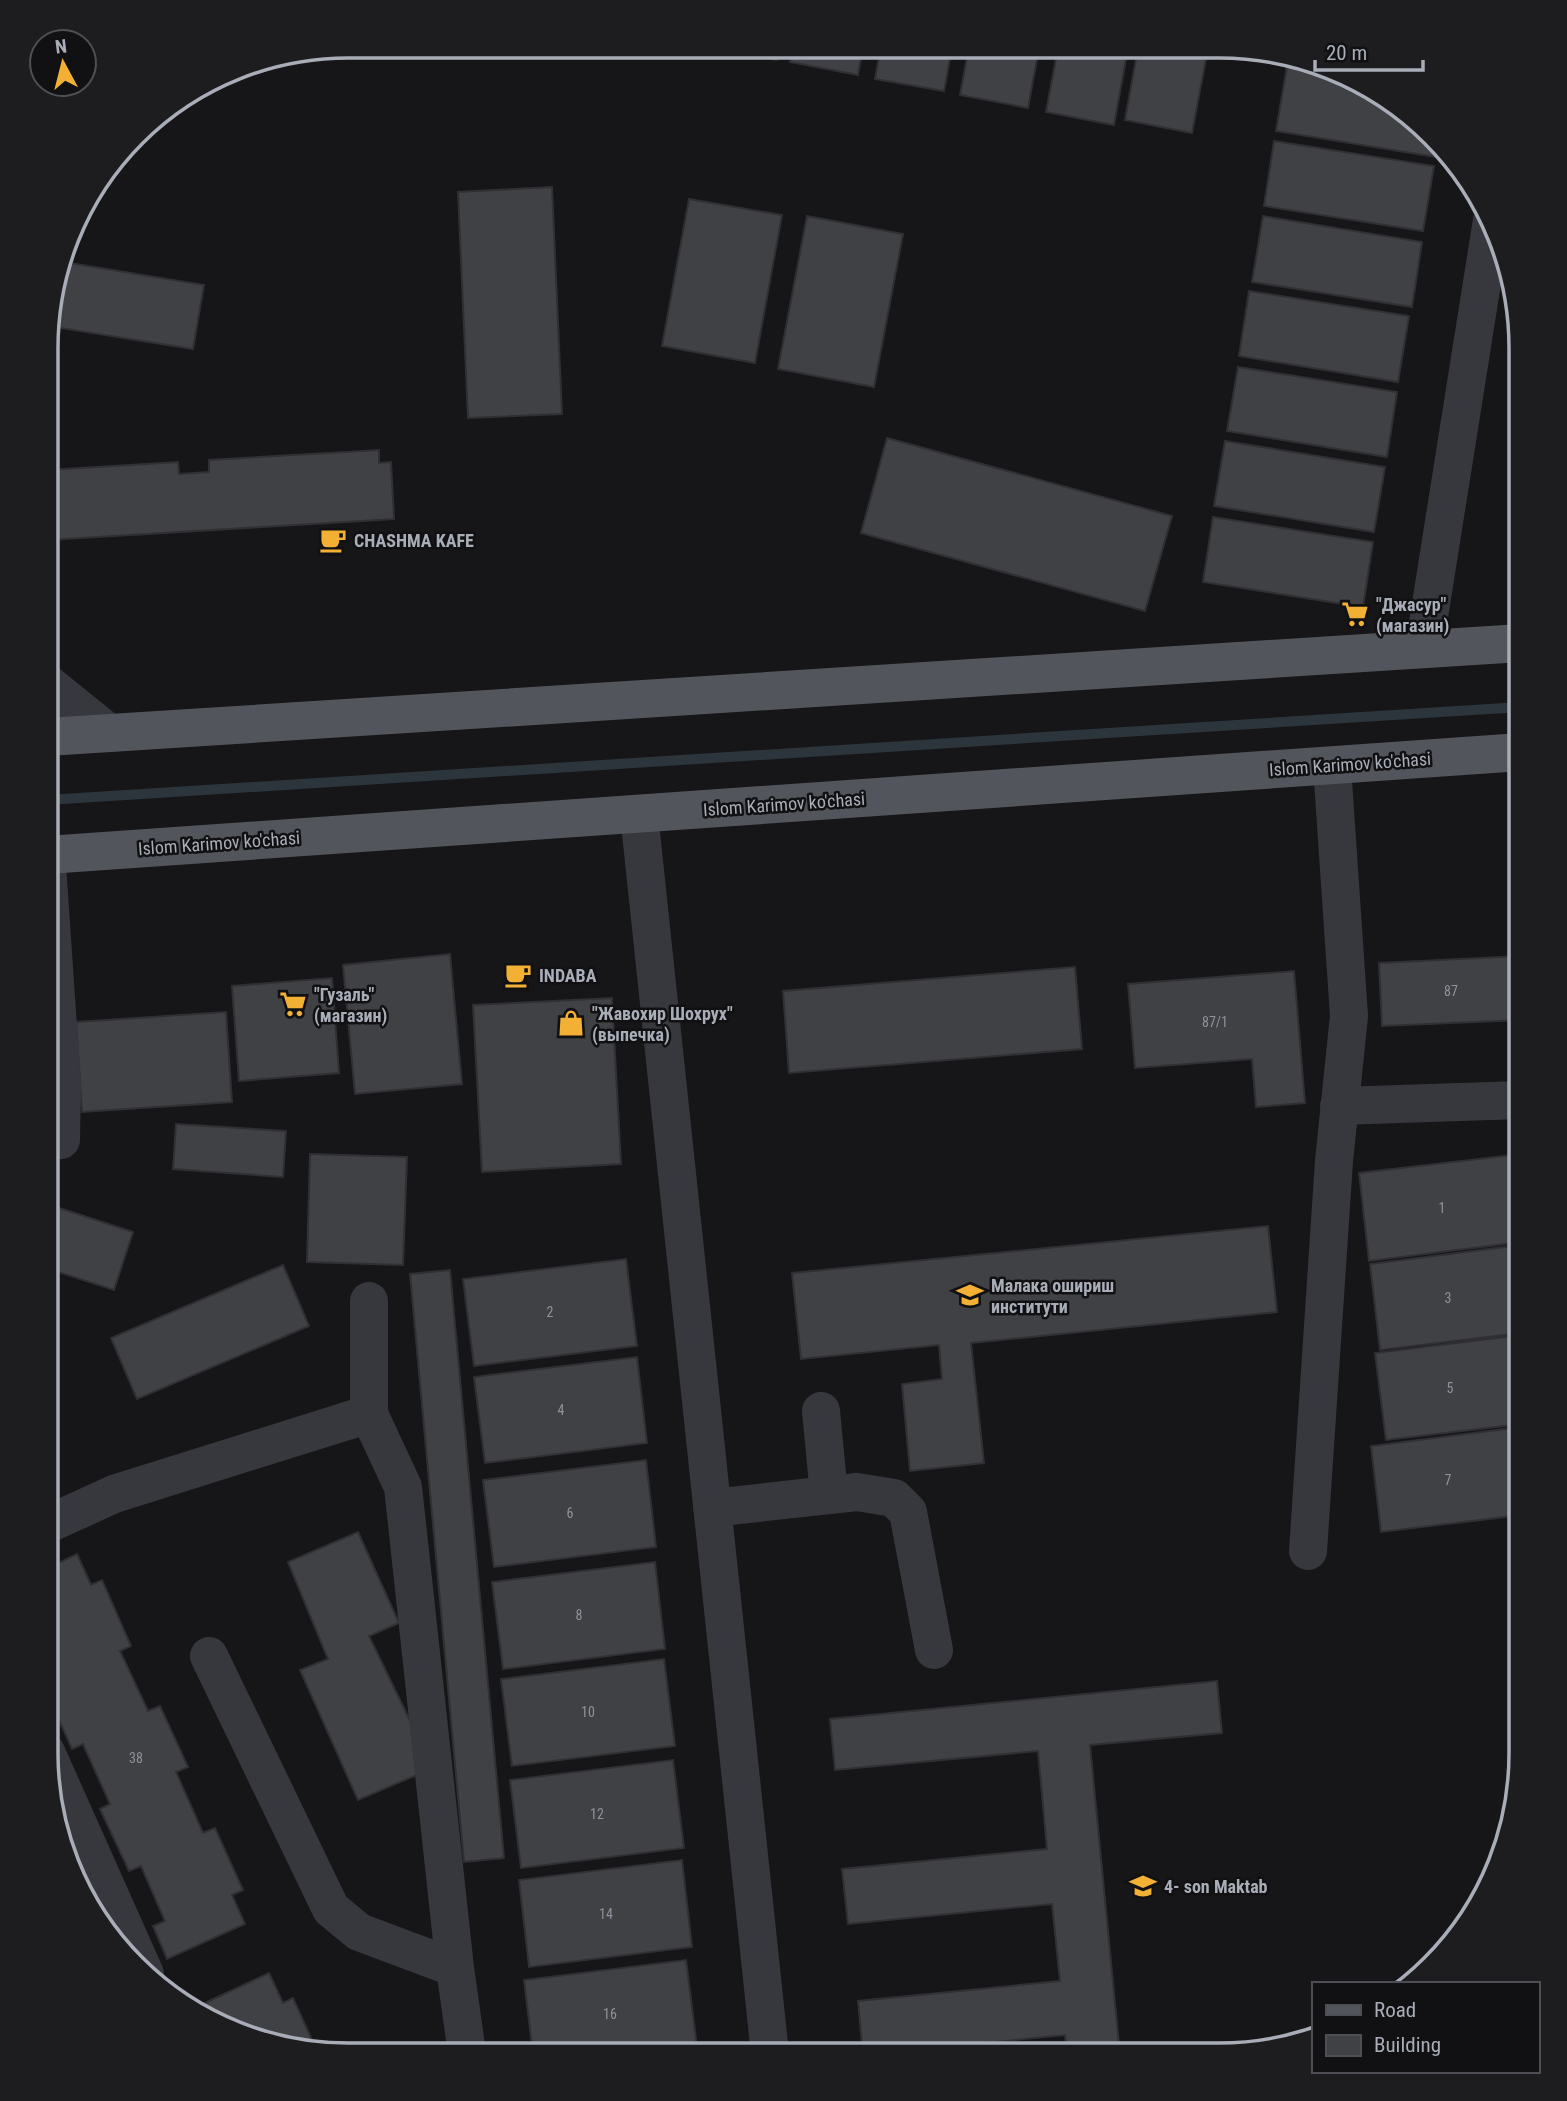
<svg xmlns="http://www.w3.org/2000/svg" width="1567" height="2101" viewBox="0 0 1567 2101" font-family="'Roboto Condensed',sans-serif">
	<rect width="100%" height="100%" fill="#161618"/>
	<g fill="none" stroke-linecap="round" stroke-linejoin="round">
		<path stroke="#2c353c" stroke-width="10" d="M 47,800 L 1521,707"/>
	</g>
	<path fill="#404145" stroke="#303034" stroke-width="2" d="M 709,47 L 780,47 L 777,60 Z
		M 793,47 L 863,47 L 858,75 L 790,62 Z
		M 881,47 L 952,47 L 944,91 L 875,79 Z
		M 969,47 L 1039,48 L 1028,108 L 960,95 Z
		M 1058,48 L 1128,48 L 1114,125 L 1046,112 Z
		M 1138,48 L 1208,48 L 1192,133 L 1125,120 Z
		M 1287,66 L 1347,76 L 1403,108 L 1437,149 L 1436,157 L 1276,131 Z
		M 1274,141 L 1434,166 L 1423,231 L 1264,206 Z
		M 552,187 L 562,414 L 468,418 L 458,192 Z
		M 689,199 L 782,215 L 755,363 L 662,346 Z
		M 807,216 L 903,234 L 874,387 L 778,369 Z
		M 1263,216 L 1422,242 L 1412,307 L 1252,282 Z
		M 64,262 L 204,285 L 193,349 L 48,326 L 48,308 Z
		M 1249,291 L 1409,316 L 1398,382 L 1239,356 Z
		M 1238,367 L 1397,392 L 1387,457 L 1227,431 Z
		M 887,438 L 1172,516 L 1145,611 L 861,533 Z
		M 1225,441 L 1385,467 L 1374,532 L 1214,506 Z
		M 379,450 L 379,463 L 391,462 L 394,519 L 48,540 L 48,470 L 178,462 L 179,474 L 209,472 L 209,460 Z
		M 1213,517 L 1373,542 L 1363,607 L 1203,582 Z
		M 450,954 L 462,1084 L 355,1094 L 343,965 Z
		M 1521,956 L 1521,1020 L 1382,1026 L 1379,963 Z
		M 1075,967 L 1082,1049 L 789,1073 L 783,991 Z
		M 1294,971 L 1305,1103 L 1256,1107 L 1252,1059 L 1135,1068 L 1128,984 Z
		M 332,978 L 339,1073 L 239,1081 L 232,986 Z
		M 612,998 L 621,1164 L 482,1172 L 473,1005 Z
		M 226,1012 L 232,1102 L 82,1112 L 76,1022 Z
		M 176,1124 L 286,1131 L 283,1177 L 173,1169 Z
		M 310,1154 L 407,1157 L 403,1265 L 307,1262 Z
		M 1521,1154 L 1521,1242 L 1369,1261 L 1359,1173 Z
		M 47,1204 L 133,1232 L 114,1290 L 46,1268 Z
		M 1268,1226 L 1277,1312 L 971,1343 L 984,1463 L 910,1471 L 902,1384 L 942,1379 L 939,1345 L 801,1359 L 792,1273 Z
		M 1521,1245 L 1521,1333 L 1380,1350 L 1370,1264 Z
		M 626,1259 L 637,1346 L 474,1366 L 463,1279 Z
		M 283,1265 L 309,1326 L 137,1399 L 111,1338 Z
		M 450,1270 L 504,1858 L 464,1862 L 410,1274 Z
		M 1521,1335 L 1521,1424 L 1386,1440 L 1375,1353 Z
		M 637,1357 L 647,1443 L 485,1463 L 474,1377 Z
		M 1521,1427 L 1521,1515 L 1381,1532 L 1371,1446 Z
		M 646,1460 L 656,1547 L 494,1567 L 483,1480 Z
		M 358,1532 L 399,1623 L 369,1636 L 433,1768 L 358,1800 L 300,1670 L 328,1659 L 288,1562 Z
		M 77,1554 L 91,1585 L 102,1580 L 131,1646 L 120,1651 L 148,1711 L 160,1706 L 188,1767 L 176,1772 L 203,1833 L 215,1828 L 243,1890 L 232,1895 L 245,1924 L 167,1959 L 153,1926 L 165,1921 L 141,1866 L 129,1871 L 100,1809 L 110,1804 L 83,1744 L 72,1749 L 46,1691 L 46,1688 L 55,1684 L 46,1665 L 46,1569 Z
		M 655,1562 L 665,1649 L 503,1669 L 492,1582 Z
		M 664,1659 L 675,1746 L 512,1766 L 501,1679 Z
		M 1217,1681 L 1222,1733 L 1090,1745 L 1120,2055 L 1067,2055 L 1065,2035 L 863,2055 L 858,2001 L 1060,1981 L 1052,1904 L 848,1924 L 842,1869 L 1047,1849 L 1038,1751 L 835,1770 L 830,1719 Z
		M 673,1760 L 684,1848 L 521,1868 L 510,1780 Z
		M 682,1860 L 692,1947 L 529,1967 L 519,1880 Z
		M 686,1960 L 697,2047 L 642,2054 L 533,2054 L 524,1980 Z
		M 269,1973 L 283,2003 L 293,1998 L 318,2053 L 309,2053 L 192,2009 Z"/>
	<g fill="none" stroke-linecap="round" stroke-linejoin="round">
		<path stroke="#37383d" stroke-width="38" d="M 1424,648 L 1492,220
			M 47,683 L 109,733
			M 639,814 L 770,2054
			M 1339,1106 L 1521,1100
			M 47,1141 L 61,1140 L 62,1086 L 47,865
			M 821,1411 L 829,1495
			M 369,1414 L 403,1487 L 455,1968 L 467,2053
			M 712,1508 L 857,1492 L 894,1498 L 908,1512 L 934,1650
			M 46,1525 L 114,1494 L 369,1414 L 369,1301
			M 1308,1551 L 1334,1161 L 1349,1016 L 1332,766
			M 209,1656 L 331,1909 L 359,1932 L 455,1968
			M 46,1752 L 145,1974"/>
		<path stroke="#53555c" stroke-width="38" d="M 47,737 L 1521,643
			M 47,855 L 1521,752"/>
	</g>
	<defs>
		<g id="cafe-bare" transform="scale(2.1)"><path d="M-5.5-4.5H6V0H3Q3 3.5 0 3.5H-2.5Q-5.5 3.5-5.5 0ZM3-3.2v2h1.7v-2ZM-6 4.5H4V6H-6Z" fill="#f2b134" stroke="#111113" stroke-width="2.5" paint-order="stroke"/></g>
		<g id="supermarket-bare" transform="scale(2.1)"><path d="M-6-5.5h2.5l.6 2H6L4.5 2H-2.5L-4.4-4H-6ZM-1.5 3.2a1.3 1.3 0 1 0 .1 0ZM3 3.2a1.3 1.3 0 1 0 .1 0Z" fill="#f2b134" stroke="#111113" stroke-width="2.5" paint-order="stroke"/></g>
		<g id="shop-bare" transform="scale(2.1)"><path d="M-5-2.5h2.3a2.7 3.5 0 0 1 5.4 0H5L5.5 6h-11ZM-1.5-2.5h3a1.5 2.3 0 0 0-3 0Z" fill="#f2b134" stroke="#111113" stroke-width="2.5" paint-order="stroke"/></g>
		<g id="school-bare" transform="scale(2.1)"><path d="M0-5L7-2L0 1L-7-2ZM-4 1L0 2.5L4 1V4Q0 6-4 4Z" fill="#f2b134" stroke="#111113" stroke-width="2.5" paint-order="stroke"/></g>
	</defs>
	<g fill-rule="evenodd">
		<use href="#cafe-bare" x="333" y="540"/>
		<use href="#supermarket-bare" x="1355" y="614"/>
		<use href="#cafe-bare" x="518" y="975"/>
		<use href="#supermarket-bare" x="293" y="1004"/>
		<use href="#shop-bare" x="571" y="1023"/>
		<use href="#school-bare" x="970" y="1295"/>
		<use href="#school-bare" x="1143" y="1886"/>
	</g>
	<g text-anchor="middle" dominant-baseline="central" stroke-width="5" stroke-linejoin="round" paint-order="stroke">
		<g font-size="14" fill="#8e929b">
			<text x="1451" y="991">87</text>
			<text x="1215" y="1022">87/1</text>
			<text x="1442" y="1208">1</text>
			<text x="1448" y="1298">3</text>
			<text x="550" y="1312">2</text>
			<text x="1450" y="1388">5</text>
			<text x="561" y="1410">4</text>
			<text x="1448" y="1480">7</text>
			<text x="570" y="1513">6</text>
			<text x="579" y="1615">8</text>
			<text x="588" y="1712">10</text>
			<text x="136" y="1758">38</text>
			<text x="597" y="1814">12</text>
			<text x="606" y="1914">14</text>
			<text x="610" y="2014">16</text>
		</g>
		<g font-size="18" font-weight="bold" fill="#a8adb8" stroke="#111113" text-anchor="start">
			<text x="354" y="540">CHASHMA KAFE</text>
			<text x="1376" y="604">"Джасур"<tspan x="1376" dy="21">(магазин)</tspan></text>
			<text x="539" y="975">INDABA</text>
			<text x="314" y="994">"Гузаль"<tspan x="314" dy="21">(магазин)</tspan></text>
			<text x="592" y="1013">"Жавохир Шохрух"<tspan x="592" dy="21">(выпечка)</tspan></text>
			<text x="991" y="1285">Малака ошириш<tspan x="991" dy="21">институти</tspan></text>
			<text x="1164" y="1886">4- son Maktab</text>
		</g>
		<g font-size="18" fill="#a8adb8" stroke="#111113">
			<text transform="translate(1350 764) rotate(-4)">Islom Karimov ko'chasi</text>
			<text transform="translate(784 804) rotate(-4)">Islom Karimov ko'chasi</text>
			<text transform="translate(219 843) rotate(-4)">Islom Karimov ko'chasi</text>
		</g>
	</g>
	<path d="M0 0H1567V2101H0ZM348 58H1219A290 290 0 0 1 1509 348V1753A290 290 0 0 1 1219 2043H348A290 290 0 0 1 58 1753V348A290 290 0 0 1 348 58Z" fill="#1d1d20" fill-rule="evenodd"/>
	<path fill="none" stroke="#a8adb8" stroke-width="3.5" d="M348 58H1219A290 290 0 0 1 1509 348V1753A290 290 0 0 1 1219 2043H348A290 290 0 0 1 58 1753V348A290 290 0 0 1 348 58Z"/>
	<rect x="1312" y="1982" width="228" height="91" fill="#111113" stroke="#4d4f55" stroke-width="2"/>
	<rect x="1326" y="2005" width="35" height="10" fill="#53555c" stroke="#4d4f55" stroke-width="2"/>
	<text x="1374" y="2017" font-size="21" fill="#a8adb8">Road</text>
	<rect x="1326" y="2035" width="35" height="21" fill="#404145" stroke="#4d4f55" stroke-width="2"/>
	<text x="1374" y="2052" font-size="21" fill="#a8adb8">Building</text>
	<g transform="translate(63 63) rotate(353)"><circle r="33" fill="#111113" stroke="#4d4f55" stroke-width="2"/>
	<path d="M0-5L12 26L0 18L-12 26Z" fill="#f2b134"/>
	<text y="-10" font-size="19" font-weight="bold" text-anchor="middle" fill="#a8adb8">N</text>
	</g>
	<path d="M1315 60v10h108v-10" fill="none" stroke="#a8adb8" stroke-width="3.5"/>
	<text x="1326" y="60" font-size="21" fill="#a8adb8" stroke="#111113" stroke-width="5" paint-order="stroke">20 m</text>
</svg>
